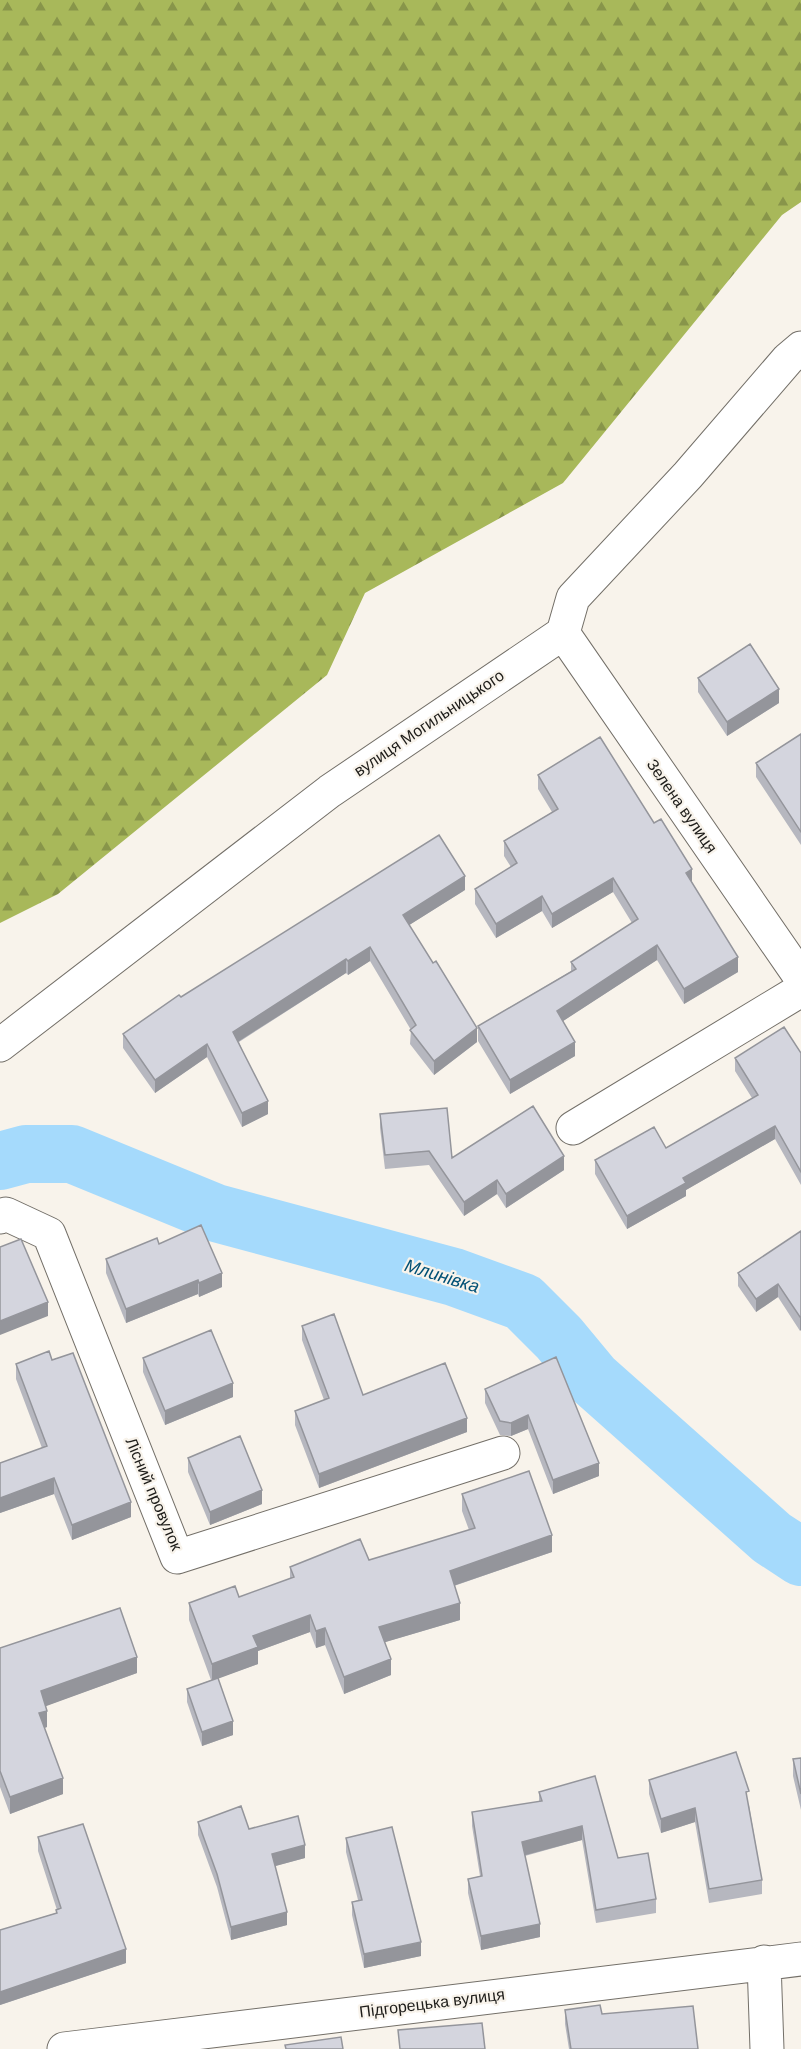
<svg xmlns="http://www.w3.org/2000/svg" width="801" height="2049" viewBox="0 0 801 2049" font-family="'DM Sans',sans-serif">
	<defs>
		<pattern id="forest-firs" width="22" height="20" patternUnits="userSpaceOnUse" patternTransform="scale(1.5)"><rect width="22" height="20" fill="#a8b85a"/><path d="M5 1l3.5 6h-7zM16 11l3.5 6h-7z" fill="#88954a"/></pattern>
	</defs>
	<rect width="100%" height="100%" fill="#f8f3eb"/>
	<path fill="url(#forest-firs)" d="M 0,0 L 801,0 L 801,202 L 782,215 L 563,483 L 365,593 L 327,675 L 58,894 L 0,923 Z"/>
	<g fill="none" stroke-linecap="round" stroke-linejoin="round">
		<path stroke="#a5dafc" stroke-width="58" d="M 0,1161 L 26,1154 L 72,1154 L 216,1213 L 454,1277 L 523,1302 L 559,1338 L 593,1379 L 772,1538 L 801,1557"/>
		<g stroke="#736f68" stroke-width="35">
			<path id="minor" d="M 563,633 L 801,978
				M 0,1045 L 330,791 L 563,633 L 573,598 L 688,475 L 788,359 L 801,348
				M 573,1128 L 801,990
				M 0,1217 L 6,1214 L 49,1234 L 177,1557 L 503,1453
				M 764,1962 L 767,2049
				M 64,2049 L 801,1959"/>
		</g>
		<use href="#minor" stroke="#fff" stroke-width="33"/>
	</g>
	<path fill="#b6b7bf" d="M 698,678 L 779,703 L 727,736 L 698,692 Z
		M 801,734 L 801,845 L 756,777 L 756,763 Z
		M 538,775 L 654,823 L 692,883 L 738,972 L 684,1004 L 657,960 L 563,1021 L 575,1056 L 510,1094 L 478,1041 L 478,1026 L 571,971 L 571,962 L 632,923 L 613,892 L 552,928 L 542,911 L 496,938 L 475,904 L 475,889 L 511,867 L 504,856 L 504,841 L 552,812 L 538,789 Z
		M 465,890 L 409,925 L 477,1042 L 434,1075 L 410,1044 L 411,1030 L 370,961 L 348,975 L 346,973 L 239,1042 L 268,1114 L 242,1127 L 207,1057 L 155,1093 L 123,1048 L 123,1034 L 181,997 Z
		M 801,1053 L 801,1185 L 775,1139 L 686,1190 L 686,1196 L 627,1229 L 595,1174 L 595,1160 L 666,1148 L 752,1098 L 735,1071 L 735,1058 Z
		M 380,1114 L 452,1158 L 564,1170 L 506,1208 L 497,1194 L 464,1216 L 429,1165 L 385,1169 L 380,1128 Z
		M 801,1231 L 800,1331 L 778,1297 L 756,1312 L 738,1286 L 738,1273 Z
		M 159,1244 L 222,1287 L 199,1297 L 198,1294 L 126,1323 L 106,1273 L 106,1259 Z
		M 302,1326 L 363,1395 L 467,1432 L 319,1488 L 295,1425 L 295,1411 L 324,1400 L 302,1340 Z
		M 556,1357 L 599,1476 L 553,1494 L 528,1429 L 511,1436 L 500,1435 L 485,1403 L 485,1389 Z
		M 143,1358 L 233,1397 L 165,1425 L 143,1372 Z
		M 52,1360 L 131,1517 L 72,1540 L 54,1494 L 0,1513 L 0,1463 L 42,1448 L 16,1379 L 16,1364 Z
		M 188,1458 L 262,1504 L 210,1525 L 188,1472 Z
		M 462,1494 L 552,1552 L 454,1586 L 460,1620 L 385,1642 L 391,1675 L 344,1694 L 325,1645 L 316,1648 L 310,1632 L 258,1651 L 258,1664 L 218,1678 L 233,1735 L 202,1746 L 187,1702 L 187,1689 L 211,1680 L 189,1620 L 189,1603 L 239,1597 L 290,1579 L 290,1567 L 369,1560 L 469,1530 L 462,1511 Z
		M 0,1648 L 137,1673 L 45,1706 L 47,1727 L 44,1728 L 63,1794 L 10,1814 L 0,1787 Z
		M 801,1758 L 801,1810 L 793,1776 L 793,1759 Z
		M 649,1780 L 749,1805 L 762,1880 L 762,1894 L 709,1903 L 695,1822 L 661,1833 L 649,1794 Z
		M 539,1792 L 618,1858 L 656,1899 L 656,1913 L 596,1923 L 582,1840 L 525,1856 L 540,1937 L 481,1950 L 468,1893 L 468,1879 L 480,1876 L 472,1826 L 472,1812 L 539,1802 Z
		M 198,1822 L 249,1829 L 305,1858 L 275,1866 L 287,1925 L 231,1940 L 217,1887 L 198,1835 Z
		M 38,1837 L 126,1963 L 0,2005 L 0,1930 L 56,1913 L 56,1910 L 57,1910 L 38,1851 Z
		M 346,1838 L 421,1956 L 364,1968 L 352,1915 L 352,1902 L 358,1900 L 346,1852 Z
		M 565,2010 L 602,2014 L 698,2049 L 569,2049 L 565,2024 Z"/>
	<path fill="#94959b" d="M 779,689 L 779,703 L 727,736 L 727,722 Z
		M 692,869 L 692,884 L 686,873 Z
		M 465,876 L 465,890 L 403,929 L 403,915 Z
		M 613,878 L 613,892 L 552,928 L 552,914 Z
		M 542,896 L 542,911 L 496,938 L 496,924 Z
		M 657,945 L 657,960 L 557,1025 L 557,1011 Z
		M 370,947 L 370,961 L 348,975 L 348,961 Z
		M 738,957 L 738,972 L 684,1004 L 684,989 Z
		M 346,959 L 346,973 L 233,1045 L 233,1032 Z
		M 477,1028 L 477,1042 L 434,1075 L 434,1061 Z
		M 575,1042 L 575,1056 L 510,1094 L 510,1080 Z
		M 207,1044 L 207,1057 L 155,1093 L 155,1080 Z
		M 268,1101 L 268,1114 L 242,1127 L 242,1113 Z
		M 775,1126 L 775,1139 L 686,1190 L 686,1196 L 627,1229 L 627,1216 L 683,1178 Z
		M 564,1156 L 564,1170 L 506,1208 L 506,1194 Z
		M 497,1180 L 497,1194 L 464,1216 L 464,1202 Z
		M 222,1273 L 222,1287 L 199,1297 L 199,1283 Z
		M 198,1280 L 198,1294 L 126,1323 L 126,1309 Z
		M 778,1284 L 778,1297 L 756,1312 L 756,1299 Z
		M 48,1302 L 48,1316 L 0,1335 L 0,1321 Z
		M 800,1317 L 801,1317 L 801,1330 L 800,1331 Z
		M 233,1383 L 233,1397 L 165,1425 L 165,1411 Z
		M 528,1415 L 528,1429 L 511,1436 L 511,1423 Z
		M 467,1418 L 467,1432 L 319,1488 L 319,1474 Z
		M 599,1463 L 599,1476 L 553,1494 L 553,1480 Z
		M 54,1478 L 54,1494 L 0,1513 L 0,1498 Z
		M 262,1490 L 262,1504 L 210,1525 L 210,1512 Z
		M 131,1502 L 131,1517 L 72,1540 L 72,1525 Z
		M 552,1535 L 552,1552 L 450,1587 L 450,1571 Z
		M 460,1603 L 460,1620 L 379,1644 L 379,1627 Z
		M 310,1615 L 310,1632 L 258,1651 L 258,1664 L 212,1681 L 212,1664 L 253,1636 Z
		M 325,1628 L 325,1645 L 316,1648 L 316,1631 Z
		M 137,1657 L 137,1673 L 41,1708 L 41,1691 Z
		M 391,1659 L 391,1675 L 344,1694 L 344,1677 Z
		M 47,1711 L 47,1727 L 39,1730 L 39,1713 Z
		M 233,1721 L 233,1735 L 202,1746 L 202,1732 Z
		M 63,1778 L 63,1794 L 10,1814 L 10,1797 Z
		M 695,1808 L 695,1822 L 661,1833 L 661,1819 Z
		M 582,1826 L 582,1840 L 522,1856 L 522,1842 Z
		M 305,1845 L 305,1858 L 272,1867 L 272,1854 Z
		M 287,1912 L 287,1925 L 231,1940 L 231,1927 Z
		M 540,1924 L 540,1937 L 481,1950 L 481,1936 Z
		M 421,1942 L 421,1956 L 364,1968 L 364,1954 Z
		M 126,1949 L 126,1963 L 0,2005 L 0,1992 Z"/>
	<path fill="#d4d5de" stroke="#94959b" stroke-width="1.5" d="M 750,644 L 779,689 L 727,722 L 698,678 Z
		M 801,734 L 801,832 L 756,763 Z
		M 600,737 L 654,823 L 661,819 L 692,869 L 686,873 L 738,957 L 684,989 L 657,945 L 557,1011 L 575,1042 L 510,1080 L 478,1026 L 576,969 L 571,962 L 638,919 L 613,878 L 552,914 L 542,896 L 496,924 L 475,889 L 517,863 L 504,841 L 558,809 L 538,775 Z
		M 439,835 L 465,876 L 403,915 L 433,963 L 436,961 L 477,1028 L 434,1061 L 410,1030 L 416,1025 L 370,947 L 348,961 L 346,959 L 233,1032 L 268,1101 L 242,1113 L 207,1044 L 155,1080 L 123,1034 L 179,995 L 181,997 Z
		M 784,1027 L 801,1053 L 801,1172 L 775,1126 L 683,1178 L 686,1183 L 627,1216 L 595,1160 L 654,1127 L 666,1148 L 758,1095 L 735,1058 Z
		M 533,1106 L 564,1156 L 506,1194 L 497,1180 L 464,1202 L 429,1151 L 385,1155 L 380,1114 L 447,1108 L 452,1158 Z
		M 201,1225 L 222,1273 L 199,1283 L 198,1280 L 126,1309 L 106,1259 L 157,1238 L 159,1244 Z
		M 801,1231 L 801,1317 L 800,1317 L 778,1284 L 756,1299 L 738,1273 Z
		M 21,1239 L 48,1302 L 0,1321 L 0,1247 Z
		M 334,1314 L 363,1395 L 445,1363 L 467,1418 L 319,1474 L 295,1411 L 329,1398 L 302,1326 Z
		M 211,1330 L 233,1383 L 165,1411 L 143,1358 Z
		M 49,1351 L 52,1360 L 73,1353 L 131,1502 L 72,1525 L 54,1478 L 0,1498 L 0,1463 L 47,1446 L 16,1364 Z
		M 556,1357 L 599,1463 L 553,1480 L 528,1415 L 511,1423 L 500,1421 L 485,1389 Z
		M 240,1436 L 262,1490 L 210,1512 L 188,1458 Z
		M 529,1471 L 552,1535 L 450,1571 L 460,1603 L 379,1627 L 391,1659 L 344,1677 L 325,1628 L 316,1631 L 310,1615 L 253,1636 L 258,1647 L 212,1664 L 189,1603 L 235,1586 L 239,1597 L 294,1577 L 290,1567 L 360,1539 L 369,1560 L 475,1528 L 462,1494 Z
		M 120,1608 L 137,1657 L 41,1691 L 47,1711 L 39,1713 L 63,1778 L 10,1797 L 0,1771 L 0,1648 Z
		M 218,1678 L 233,1721 L 202,1732 L 187,1689 Z
		M 736,1752 L 749,1791 L 746,1792 L 762,1880 L 709,1889 L 695,1808 L 661,1819 L 649,1780 Z
		M 801,1758 L 801,1794 L 793,1759 Z
		M 595,1776 L 618,1858 L 648,1853 L 656,1899 L 596,1910 L 582,1826 L 522,1842 L 540,1924 L 481,1936 L 468,1879 L 482,1876 L 472,1812 L 542,1801 L 539,1792 Z
		M 241,1806 L 249,1829 L 298,1816 L 305,1845 L 272,1854 L 287,1912 L 231,1927 L 217,1874 L 198,1822 Z
		M 83,1824 L 126,1949 L 0,1992 L 0,1930 L 57,1913 L 56,1910 L 61,1908 L 38,1837 Z
		M 392,1827 L 421,1942 L 364,1954 L 352,1902 L 362,1900 L 346,1838 Z
		M 600,2005 L 602,2014 L 693,2006 L 698,2049 L 571,2049 L 565,2010 Z
		M 482,2023 L 485,2049 L 400,2049 L 398,2030 Z
		M 341,2037 L 343,2049 L 286,2049 L 285,2045 Z"/>
	<g text-anchor="middle" dominant-baseline="central" stroke-width="4.5" stroke-linejoin="round" paint-order="stroke">
		<g font-size="16" fill="#1d1c19" stroke="#f8f3eb">
			<text transform="translate(429 723) rotate(-34)">вулиця Могильницького</text>
			<text transform="translate(682 806) rotate(55)">Зелена вулиця</text>
			<text transform="translate(154 1494) rotate(67)">Лісний провулок</text>
			<text transform="translate(432 2003) rotate(-7)">Підгорецька вулиця</text>
		</g>
		<g font-size="18" font-style="italic" fill="#005075" stroke="#f8f3eb">
			<text transform="translate(442 1276) rotate(17)">Млинівка</text>
		</g>
	</g>
</svg>
